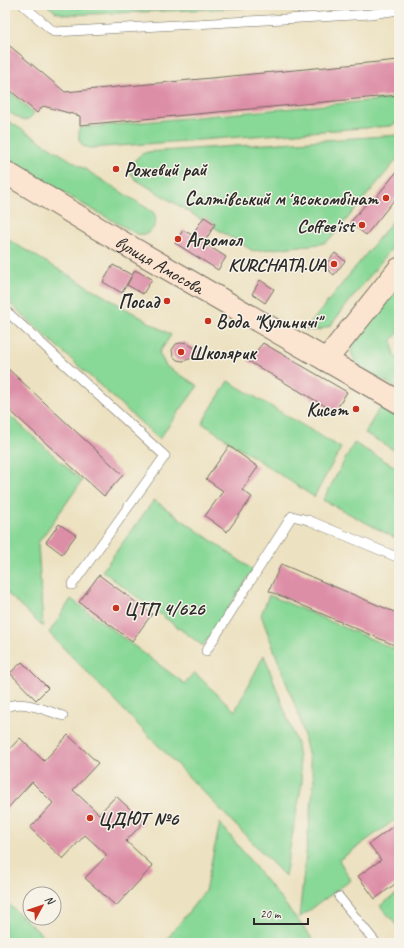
<svg xmlns="http://www.w3.org/2000/svg" width="404" height="948" font-family="Caveat,sans-serif">
<style>
.green{fill:#88d897;stroke:#5a8261}
.building{fill:#dd8ea7}
.lines{fill:none;stroke-linecap:round;stroke-linejoin:round}
.lane-casing{stroke:#6f6b5f;stroke-width:10}
.secondary-casing{stroke:#6f6b5f;stroke-width:24}
.lane{stroke:#fff;stroke-width:9}
.secondary{stroke:#fce5d0;stroke-width:22}
.poi-dot{fill:#c8321e;stroke:#f7f3e8;stroke-width:1.5}
.labels{text-anchor:middle;stroke-width:3;stroke-linejoin:round;paint-order:stroke}
.poi-label{font-size:19px;font-weight:bold;fill:#2b2b2b;stroke:#f7f3e8;text-anchor:start}
.street-label{font-size:19px;fill:#2b2b2b;stroke:#f7f3e8}
</style>
<rect width="100%" height="100%" fill="#f7f3e8"/>
<filter id="ink" filterUnits="userSpaceOnUse"><feTurbulence type="fractalNoise" baseFrequency=".025" numOctaves="2"/><feDisplacementMap in="SourceGraphic" scale="8" xChannelSelector="R" yChannelSelector="G"/><feConvolveMatrix kernelMatrix="1 2 1 2 8 2 1 2 1" color-interpolation-filters="sRGB"/></filter>
<filter id="wash" filterUnits="userSpaceOnUse"><feTurbulence type="fractalNoise" baseFrequency=".012" numOctaves="4" result="noise"/><feDisplacementMap in="SourceGraphic" scale="16" xChannelSelector="R" yChannelSelector="G"/><feGaussianBlur stdDeviation="0.9" result="paint"/><feColorMatrix in="noise" values="0 0 0 0 0 0 0 0 0 0 0 0 0 0 0 0 0 1.4 0 .05"/><feComposite in="paint" operator="in"/></filter>
<g filter="url(#wash)">
<rect width="100%" height="100%" fill="#ece1c0"/>
<path class="green" d="M47,5h265l-246,10 -10,-3z
M5,88l29,25c-3,4 -6,8 -12,7l-17,-10z
M399,98v23l-8,5 -301,22 -7,-2 -4,-6v-12z
M5,119l148,93c8,11 -3,25 -16,22l-58,-32 -74,-45z
M399,135v22l-67,80 -6,5 -6,2 -67,7 -118,-72 -5,-7c2,-10 8,-18 18,-20z
M399,213v26l-69,87 -11,4h-14z
M5,238l166,97 -12,18 7,13 32,20 -39,53 -154,-140z
M399,282v50l-7,8 2,16 5,3v30c-15,-9 -55,-24 -47,-45z
M228,381l113,67 -27,49 -112,-74z
M380,407l19,11v35l-34,-20z
M5,411l77,70 -44,62 5,84 -38,-36z
M354,443l45,26v71l-76,-40z
M154,500l99,70 -50,76 -101,-75z
M269,595l130,56v166l-60,43 12,20 -52,38 15,-139 -14,-60 -39,-104z
M71,599l114,85 9,-12 41,39 29,-56 33,89 5,38 -17,94 -236,-243z
M220,823l96,120h-152l41,-52z
M399,892v36l-19,-22z
M5,901l46,42h-46z"/>
<g id="blocks">
<path class="building" d="M5,42l60,50 334,-32v35l-319,30v-9l-37,-10 -6,7 -32,-27z
M399,169v25l-33,41 -16,-12 20,-24 3,2z
M204,217l11,7 -11,19 22,14 -8,13 -43,-27 8,-13 9,5z
M335,253l10,8 -11,14 -10,-9z
M113,265l19,10 -10,18 -19,-11z
M135,270l17,9 -9,15 -16,-9z
M260,280l14,9 -9,14 -13,-9z
M185,342l19,12 -21,7 -6,-1 -4,-4 -1,-6 4,-6z
M263,343l84,49 -12,20 -87,-51z
M5,366l118,109 -19,21 -99,-90z
M229,446l29,21 -16,23 10,7 -25,35 -22,-16 18,-25 -17,-12z
M59,524l17,11 -14,19 -16,-12z
M281,564l118,50v33l-130,-56z
M99,575l53,39 -20,27 -53,-39z
M22,662l26,26 -12,12 -26,-27z
M68,735l30,28 -25,27 26,24 17,-18 28,26 -18,19 27,25 -37,40 -31,-28 22,-23 -22,-20 -22,24 -33,-31 23,-25 -21,-21 -27,29v-57l15,-16 24,23z
M399,822v59l-24,18 -17,-23 23,-16 -12,-16z"/>
</g>
</g>
<g filter="url(#ink)">
<use href="#blocks" fill-opacity="0" stroke="#6f6b5f" stroke-width="1"/>
<g class="lines">
<defs>
<path id="lane" d="M23,5l31,27 317,-18 28,-4
M5,310l160,146 -93,129
M206,651l86,-135 16,4 91,38
M5,708c17,-10 41,3 58,8
M339,897l37,46"/>
<g id="secondary">
<path id="s1" d="M5,172l94,57 300,173"/>
<path d="M326,360l73,-91"/>
</g>
</defs>
<use href="#lane" class="lane-casing"/>
<use href="#secondary" class="secondary-casing"/>
<use href="#lane" class="lane"/>
<use href="#secondary" class="secondary"/>
</g>
</g>
<g class="poi-dot">
<circle cx="116" cy="169" r="4"/>
<circle cx="386" cy="198" r="4"/>
<circle cx="362" cy="225" r="4"/>
<circle cx="178" cy="239" r="4"/>
<circle cx="334" cy="264" r="4"/>
<circle cx="167" cy="301" r="4"/>
<circle cx="208" cy="321" r="4"/>
<circle cx="181" cy="352" r="4"/>
<circle cx="356" cy="409" r="4"/>
<circle cx="116" cy="608" r="4"/>
<circle cx="90" cy="818" r="4"/>
</g>
<g class="labels">
<g class="poi-label">
<text x="124" y="176">Рожевий рай</text>
<text x="378" y="205" text-anchor="end">Салтівський мʼясокомбінат</text>
<text x="354" y="232" text-anchor="end">Coffee'ist</text>
<text x="186" y="246">Агромол</text>
<text x="326" y="271" text-anchor="end">KURCHATA.UA</text>
<text x="159" y="308" text-anchor="end">Посад</text>
<text x="216" y="328">Вода "Кулиничі"</text>
<text x="189" y="359">Школярик</text>
<text x="348" y="416" text-anchor="end">Кисет</text>
<text x="124" y="615">ЦТП 4/626</text>
<text x="98" y="825">ЦДЮТ №6</text>
</g>
<g class="street-label">
<text dy="7" stroke="none"><textPath href="#s1" startOffset="180">вулиця Амосова</textPath></text>
</g>
</g>
<rect width="404" height="948" fill="none" stroke="#f7f3e8" stroke-width="20"/>
<g transform="translate(42 906) rotate(50)"><circle r="19" fill="#f7f3e8" stroke="#a5a39c"/>
<path d="M0-3L7 15L0 10L-7 15Z" fill="#c8321e"/>
<text y="-6" font-size="11" font-weight="bold" text-anchor="middle" fill="#2b2b2b">N</text>
</g>
<path d="M254 918v6h54v-6" fill="none" stroke="#2b2b2b" stroke-width="2"/>
<text x="260" y="918" font-size="12" fill="#2b2b2b" stroke="#f7f3e8" stroke-width="3" paint-order="stroke">20 m</text>
</svg>
